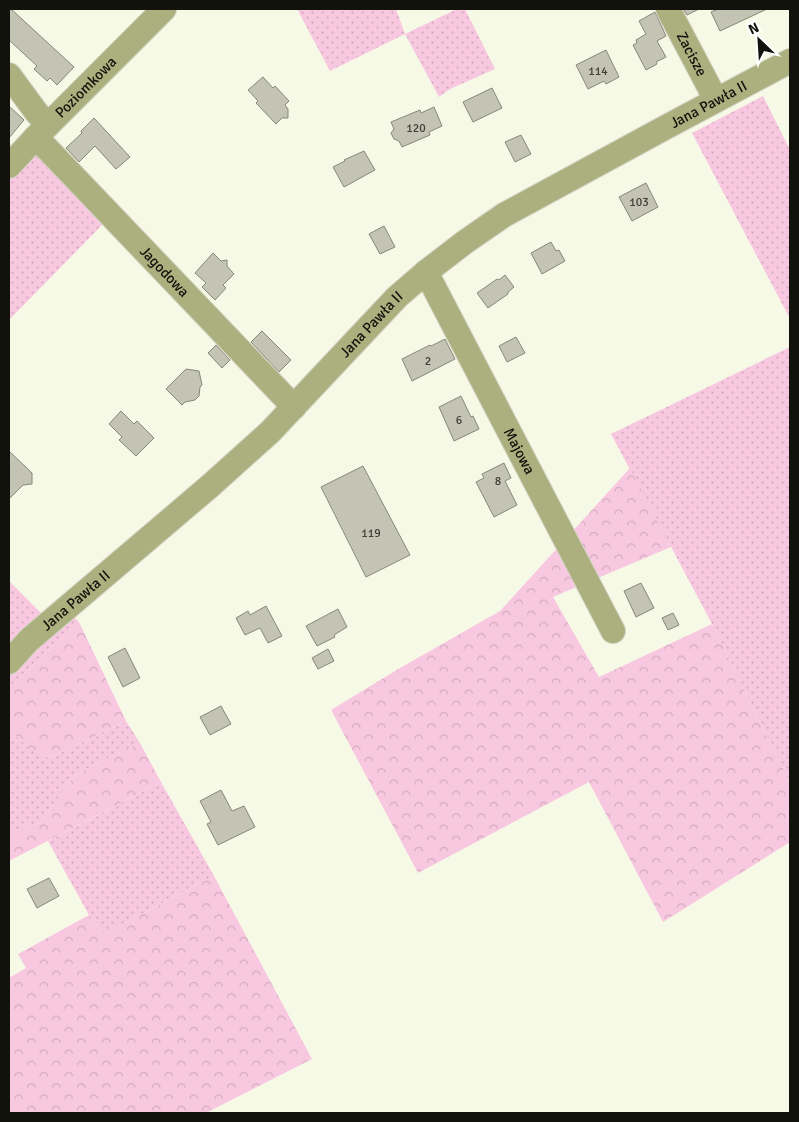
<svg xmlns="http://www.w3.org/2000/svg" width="799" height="1122" font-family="Signika,sans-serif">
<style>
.grass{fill:url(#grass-dots)}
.forest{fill:url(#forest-crowns)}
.building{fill:#c3c4b4;stroke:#868778}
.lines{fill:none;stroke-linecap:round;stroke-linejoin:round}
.minor-casing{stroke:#d2d4c4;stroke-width:26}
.minor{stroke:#acb07e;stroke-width:24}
.labels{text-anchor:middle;stroke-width:4;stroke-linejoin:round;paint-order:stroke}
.number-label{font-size:12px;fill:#3e3e36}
.street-label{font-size:15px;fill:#11120c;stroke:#fff}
</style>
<defs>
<pattern id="grass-dots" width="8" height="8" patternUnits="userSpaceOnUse" patternTransform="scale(1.25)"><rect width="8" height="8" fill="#f8c8e0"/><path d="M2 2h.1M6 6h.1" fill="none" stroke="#d4abbf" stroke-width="1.8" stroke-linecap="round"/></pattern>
<pattern id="forest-crowns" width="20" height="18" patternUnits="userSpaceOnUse" patternTransform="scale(1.25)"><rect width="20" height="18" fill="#f8c8e0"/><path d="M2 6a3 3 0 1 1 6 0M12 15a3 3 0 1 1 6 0" fill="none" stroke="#d4abbf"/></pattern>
</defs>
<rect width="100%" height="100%" fill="#f7f9e7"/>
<path class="grass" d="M297,9h99l9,25 52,-25h8l30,60 -45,20 -11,8 -34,-63 -75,37z
M763,96l27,54v169l-98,-186z
M39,152l67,69 -97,99v-146l19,-20z
M790,347v436l-78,-159 -101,-190z
M9,581l33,33 -33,29z
M72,615l7,7 -70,66v-12l1,-2z
M126,721l14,22 -64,31 -36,49 -24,7 -7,-3v-97l22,19 18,9z
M161,782l53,94 -110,58 -15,-19 -41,-74z"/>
<path class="forest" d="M630,468l41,79 -118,50 46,80 113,-53 78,159v59l-127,80 -74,-140 -171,91 -87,-163 69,-42 100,-57z
M79,622l47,99 -77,37 -18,-9 -22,-19v-42z
M140,743l21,39 -152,79v-34l7,3 24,-7 36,-49z
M214,876l98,183 -106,54h-196l-1,-2v-133l17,-10 -8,-14 71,-39 15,19z"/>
<path class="building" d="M9,9h2l63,58 -17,18 -7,-7 -3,3 -13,-12 3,-3 -28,-26z
M683,9h16l-12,6z
M718,9h49l-47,22 -9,-19z
M655,12l11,24 -9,5 9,16 -10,5 1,2 -11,6 -13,-25 4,-2 -1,-3 10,-6 -7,-13z
M606,50l13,27 -13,7 -2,-3 -16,8 -12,-24z
M263,77l10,11 2,-2 14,15 -4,4 3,4v9h-6l-6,6 -20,-21 2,-2 -10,-11z
M492,88l10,20 -29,14 -10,-20z
M9,106l15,14 -15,18z
M434,107l8,19 -13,6 1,3 -28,12 -3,-6 -5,-2 -3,-6 3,-4 -3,-7 29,-12 1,3z
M94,118l36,39 -14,12 -21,-23 -16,16 -13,-14 16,-15 -1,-2z
M521,135l10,19 -16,8 -10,-20z
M364,151l11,19 -31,17 -11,-20 12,-6 -1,-1z
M646,183l12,24 -26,14 -13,-24z
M384,226l11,21 -15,7 -11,-20z
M551,242l5,9 3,-1 6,11 -23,13 -11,-21z
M213,253l8,8 6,-1v6l7,8 -11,11 3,3 -11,12 -13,-13 4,-4 -11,-10z
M505,275l9,12 -6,5v2l-20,14 -11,-15 20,-14 2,1z
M262,331l29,29 -12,12 -28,-30z
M516,337l9,16 -18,9 -8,-16z
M445,339l10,20 -43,22 -10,-22 28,-14 1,1z
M216,345l14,15 -8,8 -14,-15z
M186,369l13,2 3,14 -2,2 -1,9 -4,4 -10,2 -3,3 -16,-16z
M461,396l10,21 2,-1 6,13 -25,12 -15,-34z
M121,411l13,13 3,-3 17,17 -18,18 -17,-16 3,-3 -13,-13z
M9,451l23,22v11l-9,1 -14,14z
M504,463l7,15 -6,3 12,24 -23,12 -18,-35 8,-4 -2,-4z
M363,466l47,89 -44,22 -45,-90z
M641,583l13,25 -18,9 -12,-26z
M266,606l16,30 -14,7 -8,-15 -15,7 -9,-17 12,-7 2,4z
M338,609l9,18 -13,8 1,2 -18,9 -11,-20z
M673,613l6,12 -11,5 -6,-12z
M125,648l15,30 -17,9 -15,-30z
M328,649l6,12 -16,8 -6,-11z
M221,706l10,18 -21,11 -10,-18z
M221,790l11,21 12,-5 11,21 -37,18 -11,-21 4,-2 -11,-21z
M49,878l10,18 -22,12 -10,-19z"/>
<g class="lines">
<defs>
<g id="minor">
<path id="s1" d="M668,9l48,91"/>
<path d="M9,75l28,38 11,12"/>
<path id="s2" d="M36,137l258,270"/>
<path id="s3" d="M9,166l27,-29 128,-128"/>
<path id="s4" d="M426,272l187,359"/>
<path id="s5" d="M9,662l20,-22 181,-154 60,-54 127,-135 29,-25 39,-30 39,-27 164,-89 122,-65"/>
</g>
</defs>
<use href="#minor" class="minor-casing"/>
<use href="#minor" class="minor"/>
</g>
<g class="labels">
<g class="number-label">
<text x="598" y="75">114</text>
<text x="416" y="132">120</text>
<text x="639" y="206">103</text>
<text x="428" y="365">2</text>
<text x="459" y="424">6</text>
<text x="498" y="485">8</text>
<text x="371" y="537">119</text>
</g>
<g class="street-label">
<text dy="5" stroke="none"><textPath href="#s1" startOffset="51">Zacisze</textPath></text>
<text dy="5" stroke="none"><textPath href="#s3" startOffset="110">Poziomkowa</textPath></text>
<text dy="5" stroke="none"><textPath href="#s5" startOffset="901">Jana Pawła II</textPath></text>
<text dy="5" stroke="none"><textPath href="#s2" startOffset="186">Jagodowa</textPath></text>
<text dy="5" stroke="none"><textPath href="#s5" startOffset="496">Jana Pawła II</textPath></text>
<text dy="5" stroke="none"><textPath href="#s4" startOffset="202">Majowa</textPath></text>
<text dy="5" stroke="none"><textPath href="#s5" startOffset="91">Jana Pawła II</textPath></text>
</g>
</g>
<rect width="799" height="1122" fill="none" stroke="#11120c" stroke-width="20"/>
<g transform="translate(759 40) rotate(335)" stroke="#ffffff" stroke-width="4" paint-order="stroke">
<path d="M0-4L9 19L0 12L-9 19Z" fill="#11120c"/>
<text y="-8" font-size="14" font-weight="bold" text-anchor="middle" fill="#11120c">N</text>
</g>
</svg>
